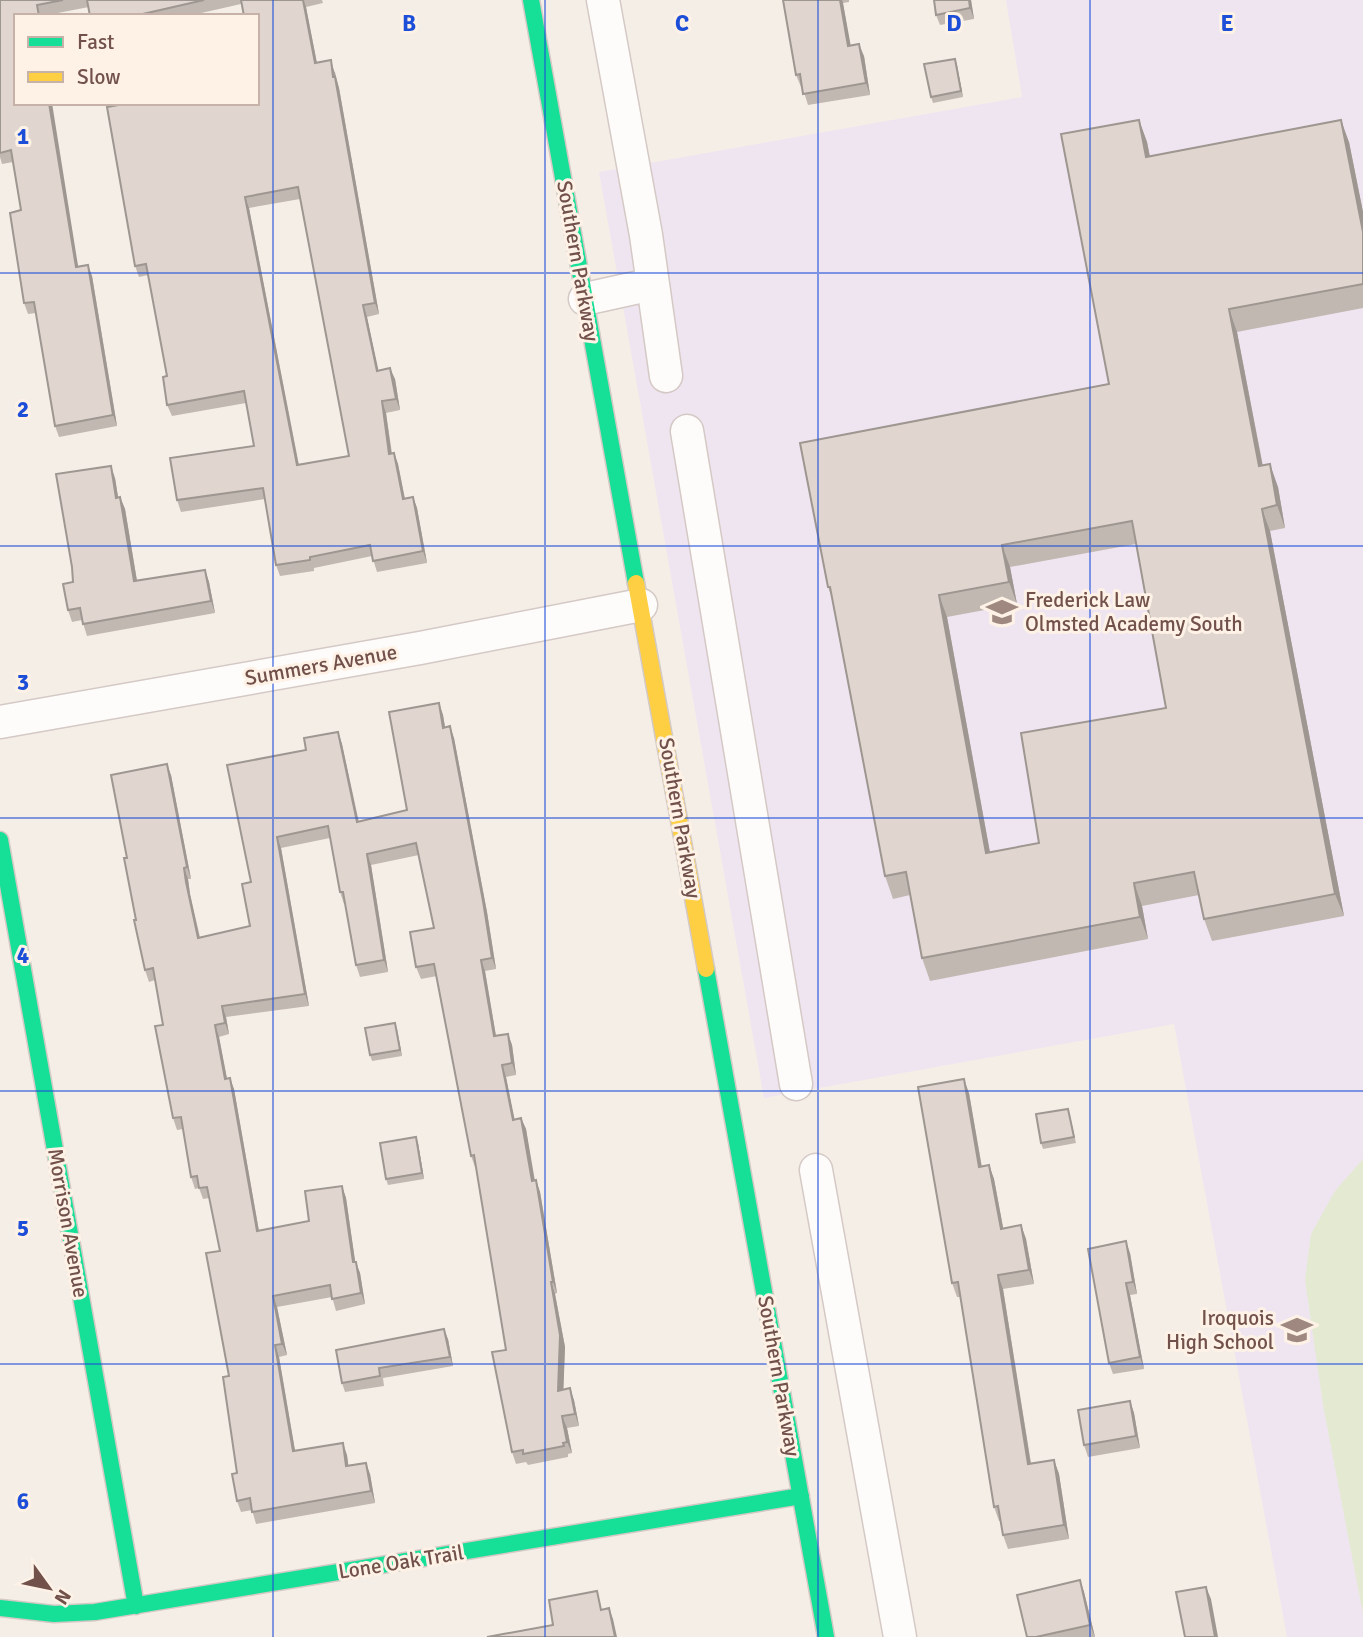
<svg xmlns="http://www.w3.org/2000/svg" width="1363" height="1637" font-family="Signika,sans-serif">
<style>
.education{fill:#efe5f0}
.green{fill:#e4ead2}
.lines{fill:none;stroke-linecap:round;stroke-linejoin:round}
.street-casing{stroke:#d4c9c5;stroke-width:35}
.fast-casing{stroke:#d4c9c4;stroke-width:19}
.slow-casing{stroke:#d4c9c4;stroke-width:19}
.street{stroke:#fefcfb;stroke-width:32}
.fast{stroke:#16e098;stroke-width:16}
.slow{stroke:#ffcf43;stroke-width:16}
.wall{fill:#c2b8b2;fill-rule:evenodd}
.shaded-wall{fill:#9e9691}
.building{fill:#e1d6cf;stroke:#9e9691;stroke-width:2;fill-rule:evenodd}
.grid{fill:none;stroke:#1d4ed8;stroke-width:2;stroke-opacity:0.55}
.labels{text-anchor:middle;stroke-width:6;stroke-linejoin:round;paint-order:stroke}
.street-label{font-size:21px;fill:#715149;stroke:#fef2e7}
.poi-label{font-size:21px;fill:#715149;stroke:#fef2e7;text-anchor:start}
.grid-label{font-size:23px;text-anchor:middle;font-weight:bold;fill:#1d4ed8;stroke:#fef2e7;stroke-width:6;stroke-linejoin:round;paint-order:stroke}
</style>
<rect width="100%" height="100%" fill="#f5eee7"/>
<path class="education" d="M1006,0h357v1637h-76l-113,-613 -410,74 -165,-926 423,-75z"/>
<path class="green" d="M1363,1159v455l-40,-209 -18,-125 6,-46 24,-43z"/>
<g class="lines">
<defs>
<path id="street" d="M603,0l43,235 20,141
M585,299l68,-15
M687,431l109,653
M0,722l420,-74 221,-43
M816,1170l84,467"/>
<path id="fast" d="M531,0l105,583
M0,840l136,766
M706,969l120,668
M0,1608l54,6 41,-2 706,-116"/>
<path id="slow" d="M636,583l70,386"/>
</defs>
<use href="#street" class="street-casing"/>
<use href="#fast" class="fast-casing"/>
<use href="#slow" class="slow-casing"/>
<use href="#street" class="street"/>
<use href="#fast" class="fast"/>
<use href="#slow" class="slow"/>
</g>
<path class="wall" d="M0,0h322l1,3 -17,4 11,56 18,9 4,16 40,226 -12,3 11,54 17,8 5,31 -14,3 6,40h2l4,11 7,35 8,-2 4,11 10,55 -50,9 -5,-16 -58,12v3l-34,5 -4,-11 -11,-66 -84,13 -4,-12 77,-54 -8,-43 -74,13 -5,-11v-29l-19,-101 -9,2 -4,-11 122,-163v-87l-16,-12 -53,12h-98l-1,-9 -47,9h-26l62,250 14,10 25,150 -58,11 -4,-11 -19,-113 -8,1 -4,-11 -3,-93 -8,-48 -11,2 -2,-7zM300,199l49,257 -50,9 -50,-257z
M783,0h66v2l-6,1 7,43 14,10 6,39 -62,10 -6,-19 -1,1 -5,-12z
M934,0h37l3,19 -34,6 -4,-10z
M955,59l8,38 -30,6 -2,-6z
M1139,120l8,22 3,14 199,-14 14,70v96l-126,24 26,134 15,21 7,41 -15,3 74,385 -132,25 -8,-22 -5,-24 -57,11 6,33 -218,42 -8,-23 -12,-63 -17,4 -8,-23 -51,-272 -6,-17 281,-203zM1136,544l30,164 -127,135 -49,9 -43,-235 70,-13 -7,-37z
M115,478l3,19h2l5,12 12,72 68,-11 4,12 6,31 -128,23 -5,-16 -10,2 -4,-12 5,-28z
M439,703l4,12 2,12 9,11 33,174 9,57 -11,2 11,65 12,-2 4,11 4,30 -10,2 8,42 7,-1 5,11 8,52 2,-1 4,12 17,101 -2,1 10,53 -2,43 11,10 5,26 -12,2 5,25 -4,1v3l-40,8 -2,-3 -10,2 -4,-12 -6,-102 -30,-183h-1l-4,-11 -34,-180 -16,3 -5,-12 18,-39 -15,-73 -48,10 17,107 -28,5 -4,-12 -11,-61h-1l-4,-12 -10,-54 -49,10 28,158 -83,11 3,17 -10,3 8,41 7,11 25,142 50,-10 33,-35 4,12 9,64 5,11 5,31 -29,7 -4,-14 -55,10 10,48 -8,2 16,94 52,4 1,11 22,8 5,29 -119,21 -4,-14 -11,2 -4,-11v-28l-17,-222 -11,-53 -6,1 -4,-11 -4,1 -4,-12 -8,-48 -6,1 -4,-12 -10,-93 -8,-45 -6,2 -4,-12 -18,-112 44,-83 20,104h-3l2,15 10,43 50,-11 1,-44 55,-132 32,-18 4,12 17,78 48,-12z
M395,1023l7,33 -30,5 -2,-6z
M969,1093l13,74 7,-2 5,14 9,49 18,-3 5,14 8,45 -31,5 28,174 23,-3 5,14 10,65 -61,10 -5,-14 -2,-14h-2l-5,-14 -33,-210h-4l-5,-14z
M1070,1115l6,28 -33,6 -2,-6z
M416,1137l2,6 6,36 -36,6 -2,-6z
M1130,1253l7,41 -7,1 14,74 -31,5 -4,-11z
M448,1339l5,27 -70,12 1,8 -39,6 -3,-9z
M1130,1401l4,12 6,35 -52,9 -4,-12z
M1080,1580l4,12 11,45h-68z"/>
<path class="shaded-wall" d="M303,0l3,7 13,67 -4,-11z
M840,0h2l1,3 10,55 -5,-12z
M969,0h2l3,19 -4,-11z
M859,44l5,12 6,39 -4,-12z
M955,59l2,6 6,32 -2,-6z
M331,60l8,28 40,226 -4,-11z
M49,103h3l28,175 -4,-11z
M1139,120l8,22 7,37 -8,-22z
M1341,120l8,22 14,70v20z
M245,197l4,11 52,269 -4,-12z
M88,265l4,11 25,150 -4,-11z
M363,305l4,12 14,65 -4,-11z
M1229,309l8,23 30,157 -8,-23z
M390,368l5,11 5,31 -4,-11z
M382,401l4,12 7,52 -4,-11z
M394,453l4,11 9,46 -4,-11z
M1270,464l8,23 7,41 -8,-23z
M111,466l4,12 5,31 -4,-11z
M120,497l5,12 14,84 -5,-12z
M413,497l4,11 10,55 -4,-12z
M1262,509l8,22 74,385 -9,-22z
M1002,545l8,22 7,37 -8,-22z
M205,570l4,12 6,31 -4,-12z
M939,595l8,22 47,258 -8,-22z
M439,703l4,12 4,24 -4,-11z
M450,726l4,12 33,174 9,57 -4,-11z
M338,732l4,12 19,90 -4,-12z
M167,764l4,11 20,104 -4,-12z
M277,837l4,11 28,158 -4,-12z
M367,854l4,11 17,107 -4,-12z
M184,868l4,11 2,15 12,55 -4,-11 -12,-56z
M1134,883l8,23 6,33 -8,-22z
M481,960l4,11 13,77 -4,-12z
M222,1006l4,11 3,17 -4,-11z
M395,1023l2,6 5,27 -2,-6z
M215,1025l4,12 10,53 -4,-11z
M508,1034l4,11 4,30 -4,-12z
M502,1065l4,12 11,54 -4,-11z
M230,1078l4,11 27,154 -4,-12z
M964,1079l5,14 15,88 -5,-14z
M521,1118l5,11 11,64 -5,-12z
M416,1137l2,6 6,36 -2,-6z
M989,1165l5,14 12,64 -5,-14z
M536,1180l4,12 17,101 -4,-11z
M342,1186l4,12 11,76 -4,-12z
M1021,1225l5,14 8,45 -5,-14z
M1126,1241l4,12 7,41 -4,-12z
M356,1262l4,11 5,31 -4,-11z
M998,1275l5,14 30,189 -5,-14z
M551,1282l4,12 10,53 -2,55 -5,-11z
M1126,1283l4,12 14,74 -4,-12z
M273,1296l4,11 10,48 -5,-11z
M444,1329l4,10 5,27 -3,-9z
M275,1345l4,12 18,105 -4,-11z
M570,1388l4,12 5,26 -4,-12z
M1130,1401l4,12 6,35 -4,-12z
M562,1416l5,12 5,25 -5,-11z
M343,1443l4,12 3,23 -4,-12z
M1054,1460l5,14 10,65 -5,-14z
M366,1463l4,11 5,29 -4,-12z
M1080,1580l4,12 11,45 -5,-12z
M1206,1587l5,12 7,38h-3z
M609,1608l4,11 4,18h-2z"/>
<path class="building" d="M0,0h63l-26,5 2,11h-23v87h33l27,164 12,-2 25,150 -58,11 -21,-124 -10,1 -14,-90 11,-3 -10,-60 -11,3z
M87,0h117l-70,16h-44z
M241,0h62l12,63 16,-3 2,17h2l40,226 -12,2 14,66 13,-3 6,31 -14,2 7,53 5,-1 9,46 10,-2 10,54 -50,10 -3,-16 -60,12v3l-34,5 -13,-77 -86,12 -7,-42 84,-12 -10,-55 -77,14 -4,-28 4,-1 -21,-112 -11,2 -28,-159 23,-4h127v-87h-13zM298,187l51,269 -52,9 -52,-268z
M783,0h57l8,46 11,-2 7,39 -63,11 -3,-20 -4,1z
M934,0h35l1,8 -34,7z
M955,59l6,32 -30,6 -7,-33z
M1139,120l7,37 195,-37 22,112v52l-134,25 30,157 11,-2 7,41 -15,4 73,385 -131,25 -10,-47 -60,11 6,34 -218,41 -16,-86 -21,4 -55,-289h-2l-28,-144 309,-59 -48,-250zM1132,521l34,187 -145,25 18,110 -53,10 -47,-258 70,-13 -7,-37z
M111,466l5,32 4,-1 14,84 71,-11 6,31 -128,23 -3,-16 -12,2 -5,-26 10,-2 -1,-15 -16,-93z
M439,703l4,25 7,-2 33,175 9,57 -11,2 13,76 14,-2 4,29 -10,2 11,55 8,-2 11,63 4,-1 17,102h-2l9,53 -2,56 12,-3 5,26 -13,2 5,26 -4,1 1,3 -41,8v-4l-11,2 -20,-100 14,-2 -32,-195 -3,1 -37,-192 -18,3 -6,-35 24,-4 -18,-85 -49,11 17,106 -28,5 -13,-73h-3l-12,-66 -51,11 28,157 -83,12 3,17 -10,2 10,54 5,-1 27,153 52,-10 -4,-30 37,-5 11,76h3l5,31 -29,6 -2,-14 -57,11 9,48 -7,1 18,106 50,-8 3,23 20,-3 5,28 -119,21 -2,-14 -13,3 -5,-27 5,-1 -14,-96 6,-1 -23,-123 14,-2 -13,-64 -8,1 -2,-12 -6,1 -10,-60 -8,1 -18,-92 8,-1 -10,-57 -8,2 -11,-50h2l-12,-62h3l-16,-83 56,-11 20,103 -3,1 2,14 12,56 52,-12 -8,-42 9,-2 -24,-117 79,-15 -2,-12 34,-6 19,90 50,-12 -18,-98z
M395,1023l5,27 -30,5 -5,-27z
M964,1079l15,88 10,-2 12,64 20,-4 8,45 -31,5 30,189 26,-4 10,65 -61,10 -5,-29 -4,1 -36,-225 -6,1 -34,-196z
M1068,1109l6,28 -33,6 -5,-29z
M416,1137l6,36 -36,6 -6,-36z
M1126,1241l7,41 -7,1 14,74 -31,6 -21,-114z
M444,1329l6,28 -71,11 1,8 -38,7 -6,-33z
M1130,1401l6,35 -52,9 -6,-35z
M1080,1580l10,45 -54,12h-9l-10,-42z
M1206,1587l9,50h-30l-9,-45z
M597,1591l4,19 8,-2 6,29h-128l66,-12 -4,-25z"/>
<path class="grid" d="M273,0v1637M545,0v1637M818,0v1637M1090,0v1637M0,273h1363M0,546h1363M0,818h1363M0,1091h1363M0,1364h1363"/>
<defs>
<symbol id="school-bare" viewBox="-9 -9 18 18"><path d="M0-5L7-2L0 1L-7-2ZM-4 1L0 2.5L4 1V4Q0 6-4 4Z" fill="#9f8880" stroke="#fef2e7" stroke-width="2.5" paint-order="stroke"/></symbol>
</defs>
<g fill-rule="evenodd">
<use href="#school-bare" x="980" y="590" width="44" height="44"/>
<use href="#school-bare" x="1275" y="1308" width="44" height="44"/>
</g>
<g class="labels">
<g class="street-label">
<text transform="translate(578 261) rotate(80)" y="7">Southern Parkway</text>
<text transform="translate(321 665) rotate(-10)" y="7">Summers Avenue</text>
<text transform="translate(680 818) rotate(80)" y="7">Southern Parkway</text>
<text transform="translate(68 1223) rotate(80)" y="7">Morrison Avenue</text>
<text transform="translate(779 1376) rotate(80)" y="7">Southern Parkway</text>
<text transform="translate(401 1562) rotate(-9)" y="7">Lone Oak Trail</text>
</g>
<g class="poi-label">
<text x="1025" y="607">Frederick Law<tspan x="1025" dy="24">Olmsted Academy South</tspan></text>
<text x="1274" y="1325" text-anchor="end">Iroquois<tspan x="1274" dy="24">High School</tspan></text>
</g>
</g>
<g class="grid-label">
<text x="409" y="31">B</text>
<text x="682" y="31">C</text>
<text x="954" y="31">D</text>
<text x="1227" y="31">E</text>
<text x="23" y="144">1</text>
<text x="23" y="417">2</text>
<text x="23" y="690">3</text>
<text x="23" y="963">4</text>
<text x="23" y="1236">5</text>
<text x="23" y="1509">6</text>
</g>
<rect x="14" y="14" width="245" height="91" fill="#fef2e7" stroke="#c6b2a8" stroke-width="2"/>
<rect x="28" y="37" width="35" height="10" fill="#16e098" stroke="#c6b2a8" stroke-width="2"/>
<text x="77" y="49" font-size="21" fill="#715149">Fast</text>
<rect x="28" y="72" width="35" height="10" fill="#ffcf43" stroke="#c6b2a8" stroke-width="2"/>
<text x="77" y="84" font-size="21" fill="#715149">Slow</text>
<g transform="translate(49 1588) rotate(123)" stroke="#fef2e7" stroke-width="5" paint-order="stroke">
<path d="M0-5L12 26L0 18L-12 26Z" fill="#715149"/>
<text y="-10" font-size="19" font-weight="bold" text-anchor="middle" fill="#715149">N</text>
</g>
</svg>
